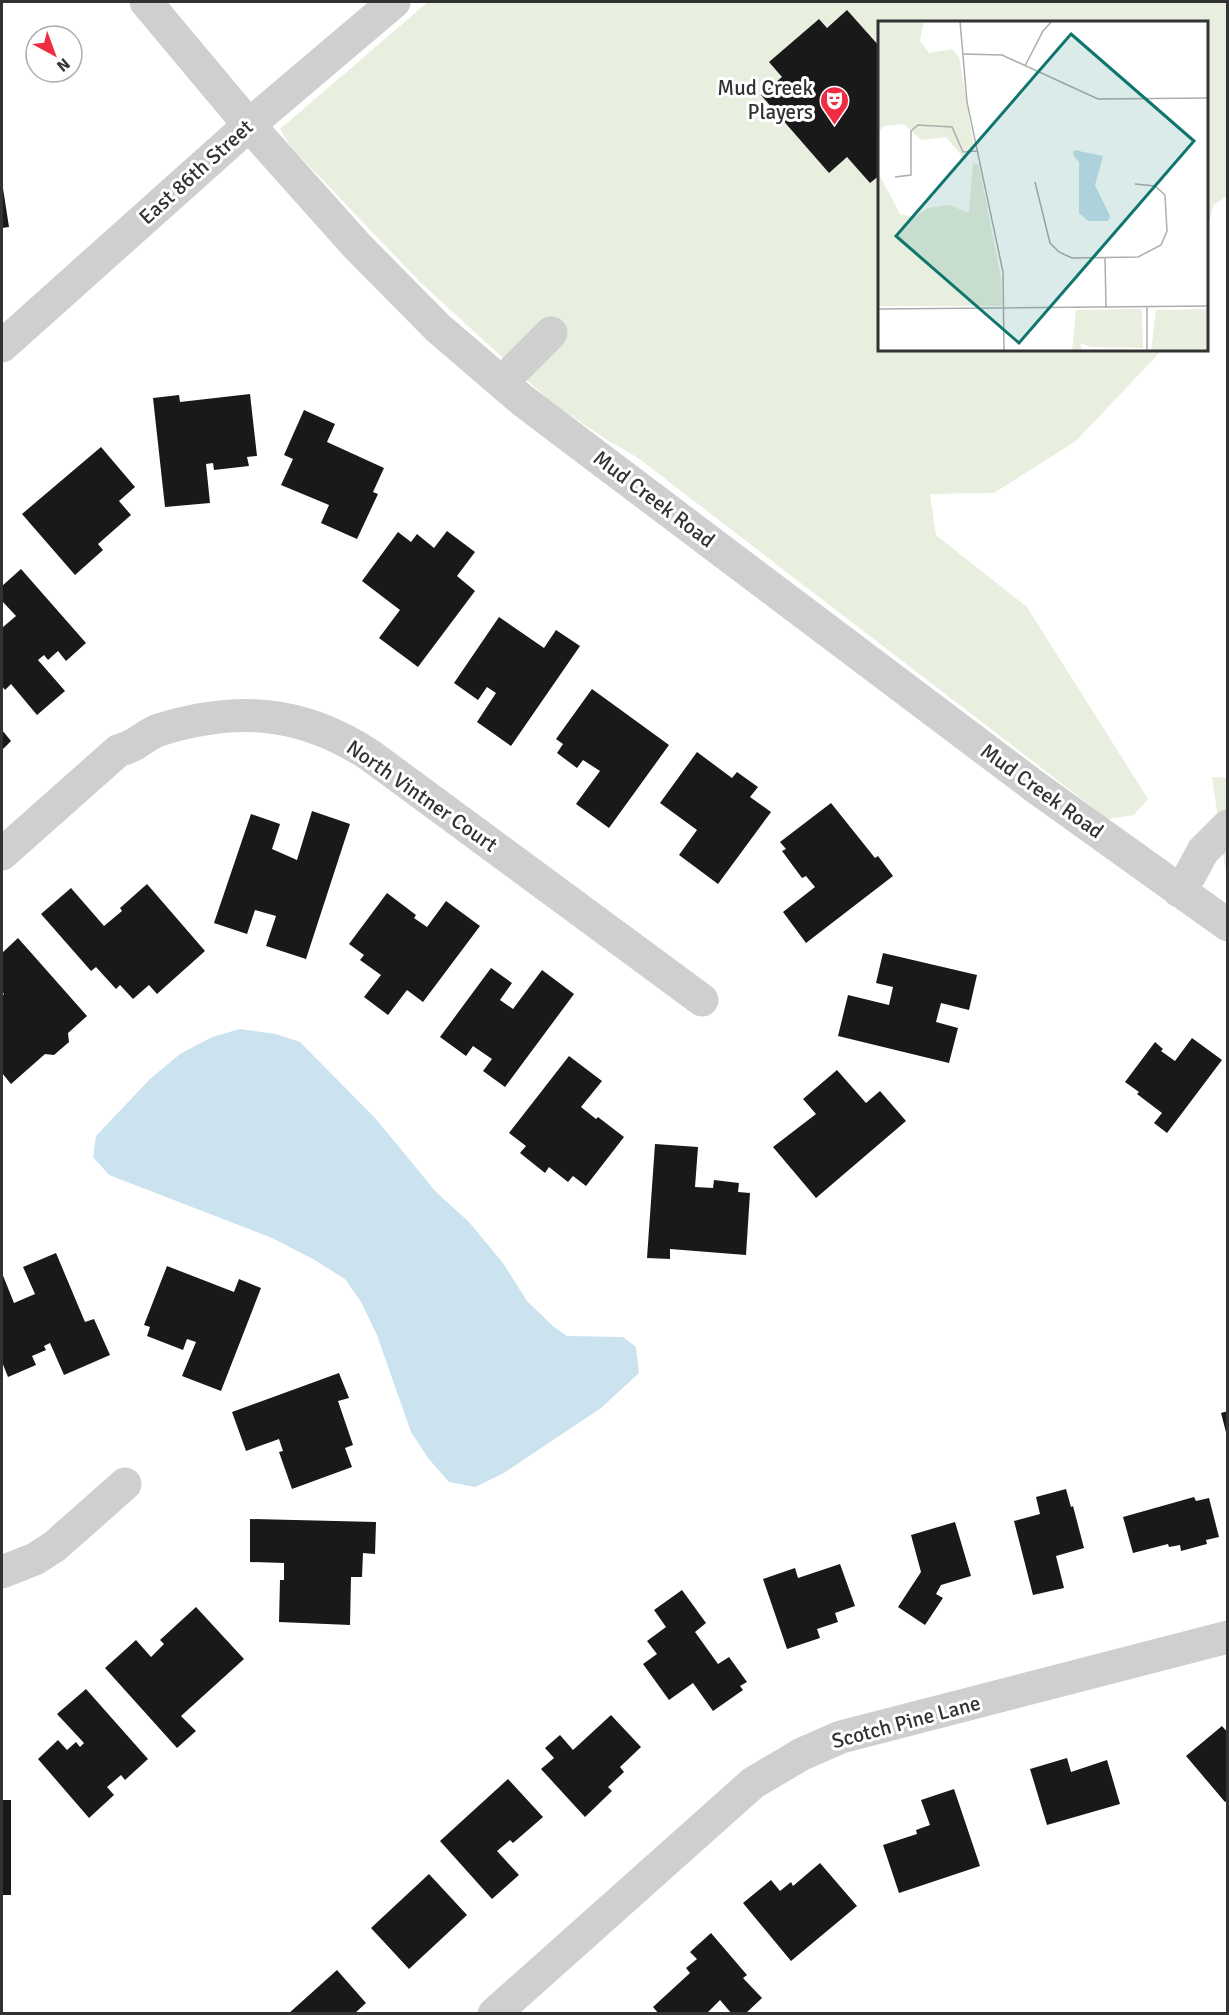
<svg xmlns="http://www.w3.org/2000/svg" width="1229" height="2015" font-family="Signika,sans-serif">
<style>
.green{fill:#e8efdf}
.water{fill:#cbe2ef}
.building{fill:#191919}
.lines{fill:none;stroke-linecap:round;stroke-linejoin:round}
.minor{stroke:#cfcfcf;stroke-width:33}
.labels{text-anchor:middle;stroke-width:6;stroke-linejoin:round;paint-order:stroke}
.poi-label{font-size:21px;fill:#323232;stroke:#fff;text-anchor:end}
.street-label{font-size:21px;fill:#323232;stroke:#fff}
.inset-road{fill:none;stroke:#adadad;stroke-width:1.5}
.view{fill:#0f766e;fill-opacity:0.15;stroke:#0f766e;stroke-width:3}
.inset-edge{fill:none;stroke:#323232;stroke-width:3}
</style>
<rect width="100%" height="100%" fill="#fff"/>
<path class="green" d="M428,2h799v194l-14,9 -6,30 -1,-213h-326v328h282l-86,91 -82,52 -64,1 6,41 91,72 121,192 -14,16 -26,4 -470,-361 -31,-18 -56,-38 -131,-120 -129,-135 -11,-18z
M1212,777l15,1v103z"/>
<path class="water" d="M240,1029l36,5 24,8 76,77 60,73 33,30 34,41 24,38 27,26 13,9 56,1 13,10 3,26 -38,35 -97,65 -29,14 -26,-5 -21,-24 -17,-26 -34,-97 -16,-33 -16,-23 -32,-20 -41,-21 -163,-63 -16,-18 3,-21 54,-57 30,-25 32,-17z"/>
<path class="building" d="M847,10l33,37v128l-10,8 -23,-26 -18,16 -68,-78 21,-18 -13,-15 50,-43 8,9z
M2,182l7,45 -7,1z
M250,394l7,62 -10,1 2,9 -35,4 -1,-7 -7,1 4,39 -45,4 -12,-109 26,-3 1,7z
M304,410l31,14 -8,18 57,26 -11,24 5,2 -21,45 -36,-16 8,-18 -48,-20 12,-26 -9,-4z
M101,447l34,40 -16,14 12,14 -33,29 5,6 -28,25 -53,-61z
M447,531l28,21 -18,24 18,15 -57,76 -39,-29 21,-28 -38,-29 36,-49 13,10 6,-8 17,14z
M21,569l65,74 -20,18 -8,-10 -10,9 -4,-5 -6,5 27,31 -28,24 -26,-31 -6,6 -3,-4v-61l1,2 13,-11 -14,-15v-15z
M499,617l45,31 12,-18 24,16 -69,100 -34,-24 19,-29 -9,-6 -9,13 -24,-17z
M592,689l77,56 -60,83 -33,-24 24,-33 -17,-11 -6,8 -20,-15 6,-9 -7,-5z
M2,730l9,11 -9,9z
M697,752l35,26 5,-6 21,15 -8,10 21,15 -53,72 -39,-29 18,-25 -37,-27z
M831,803l44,55 3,-2 15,20 -87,67 -23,-31 32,-25 -9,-11 -4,2 -20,-27 4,-2 -6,-7z
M312,811l38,13 -44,135 -40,-13 10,-30 -21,-6 -8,24 -33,-11 37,-109 29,10 -8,25 25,11z
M147,884l58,67 -48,43 -8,-9 -16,14 -13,-14 -4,4 -20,-22 -5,4 -50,-57 30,-26 33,38 18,-15 -2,-3z
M387,893l29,22 -2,3 13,9 19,-26 34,25 -57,76 -16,-12 -19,25 -24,-18 17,-22 -21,-15 4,-5 -15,-11z
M18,938l69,78 -19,17 1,9 -15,13 -9,-1 -34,30 -9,-11v-77l2,-2 -2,-3v-38z
M883,953l94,22 -8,35 -28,-7 -5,19 22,6 -9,35 -111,-27 10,-41 41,10 4,-18 -17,-4z
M491,968l21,15 -12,17 13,9 29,-39 32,24 -69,93 -22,-16 9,-12 -19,-13 -7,10 -26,-19z
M1192,1038l30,22 -55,73 -13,-10 8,-10 -25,-19 2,-2 -14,-10 30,-40 8,7 -2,2 14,10z
M569,1056l33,25 -21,26 15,12 2,-2 26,20 -38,49 -13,-10 -5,6 -19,-15 -4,6 -25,-20 6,-7 -17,-13z
M837,1070l29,33 14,-12 26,30 -90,77 -43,-51 43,-33 -13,-15z
M655,1144l43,3 -3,40 18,1 1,-8 25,3 -1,9 12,1 -4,62 -76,-6v10l-23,-1z
M56,1253l29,69 9,-3 16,36 -46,20 -14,-32 -6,3 2,4 -14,6 4,9 -28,12 -6,-15v-89l12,30 21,-9 -12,-27z
M167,1266l67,26 5,-13 22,9 -40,103 -39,-15 14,-34 -9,-3 -4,11 -36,-14 3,-9 -6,-2z
M339,1373l10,25 -11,3 15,44 -8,3 7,19 -60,22 -13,-37 4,-1 -4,-12 -33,12 -14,-39z
M1228,1411v25h-1l-6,-23z
M1066,1489l5,18 2,-1 11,42 -28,8 8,32 -31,7 -19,-74 26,-7 -4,-17z
M1194,1497l2,4 13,-3 10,39 -13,3 1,4 -26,7 -1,-6 -11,2 -1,-3 -35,9 -10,-36z
M250,1519l126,3 -1,32 -12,-1 -1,24h-11l-1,48 -71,-3 1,-42h4v-17l-34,-1z
M955,1522l16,54 -30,9 -5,9 7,4 -18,27 -27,-18 23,-35 -10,-37z
M840,1564l15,42 -20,7 3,9 -21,7 3,9 -33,11 -24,-70 32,-11 3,10z
M682,1590l24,33 -11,9 23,32 11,-7 18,25 -7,4 3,4 -30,21 -20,-28 -24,17 -26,-36 14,-10 -10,-13 19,-14 -12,-17z
M196,1607l48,52 -63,57 15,15 -19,17 -72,-80 31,-28 15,17 13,-13 -4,-4z
M86,1689l62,70 -23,21 -4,-5 -14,12 7,8 -25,23 -51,-59 20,-19 9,10 9,-8 4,5 4,-4 -27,-29z
M611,1715l30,32 -21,20 4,5 -16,15 4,4 -27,26 -44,-48 13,-11 -9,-10 15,-13 13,15z
M1222,1726l6,7v67l-3,2 -39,-46z
M1067,1758l4,14 36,-12 13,44 -73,21 -17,-56z
M508,1779l35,38 -30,26 -3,-3 -13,11 22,24 -27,24 -52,-58z
M954,1789l26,77 -81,27 -16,-48 34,-11 -1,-4 14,-5 -9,-25z
M2,1800h9v95h-9z
M820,1863l37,43 -66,55 -48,-58 28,-23 9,11 11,-9 2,4z
M429,1874l38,41 -58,54 -38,-41z
M711,1933l36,42 -4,3 19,20 -17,16h-13l-12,-14 -14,14h-47l-6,-7 37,-34 -4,-5 11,-9 -7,-7z
M337,1970l29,33 -12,11h-66z"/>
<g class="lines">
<path class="minor" d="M146,2l103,123 108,121 81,82 84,72 74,56 438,330 194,139
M2,346l247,-221 145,-123
M502,382l49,-49
M2,854l116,-103c6,-2 12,-4 17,-7 8,-5 15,-11 24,-14 77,-24 143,-20 212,26l331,244
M1179,891l11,-16 13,-24 25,-25
M2,1572l33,-13 20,-13 70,-62
M494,2014l259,-231 49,-29 39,-17 387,-100"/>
</g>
<defs>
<symbol id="theatre-pin" viewBox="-11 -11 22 30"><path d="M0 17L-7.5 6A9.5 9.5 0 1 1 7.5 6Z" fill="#f12b41" stroke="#fff"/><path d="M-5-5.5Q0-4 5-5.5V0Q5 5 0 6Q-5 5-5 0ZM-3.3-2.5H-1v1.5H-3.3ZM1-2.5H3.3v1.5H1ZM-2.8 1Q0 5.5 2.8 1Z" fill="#fff"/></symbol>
</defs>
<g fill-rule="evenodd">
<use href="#theatre-pin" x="818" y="84" width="33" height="45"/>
</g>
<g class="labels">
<g class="poi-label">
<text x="813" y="95">Mud Creek<tspan x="813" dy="24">Players</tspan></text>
</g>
<g class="street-label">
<text transform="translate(196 172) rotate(-42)" y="7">East 86th Street</text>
<text transform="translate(654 499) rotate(37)" y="7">Mud Creek Road</text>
<text transform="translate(1042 791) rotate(36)" y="7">Mud Creek Road</text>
<text transform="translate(422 796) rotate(35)" y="7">North Vintner Court</text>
<text transform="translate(906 1722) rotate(-15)" y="7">Scotch Pine Lane</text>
</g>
</g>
<g transform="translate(878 21)">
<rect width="330" height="330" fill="#fff"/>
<path d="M0,0h46l-4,20 9,12 23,-4 7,8 15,89 -9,14 -19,-23 -25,3 -17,-16 -20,2 -6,6zM95,142l6,2 22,113 1,28h-124v-134l22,42 15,3 13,-9 21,-3 20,8zM264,288l1,39 -52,-1 -11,-4 2,8h-10l4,-41zM330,288v42h-57l5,-41z" fill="#e8efdf"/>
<path d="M196,129l29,6 -8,29 15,31 -2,5h-20l-9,-8v-51l-6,-7z" fill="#cbe2ef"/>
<path class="inset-road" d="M82,0l7,81 36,170 1,79M84,33l40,1 96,44 110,-1M147,45l18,-35 9,-10M17,156l16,-2v-44l7,-6 34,2 11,25 15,-1M157,161l15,61 9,9 13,6 66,-1 23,-12 6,-14 -2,-36 -10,-9 -20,-2M227,236l1,51M0,288l330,-3M269,330v-44"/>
<path class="view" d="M193,13l123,107 -175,202 -123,-107z"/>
<rect width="330" height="330" class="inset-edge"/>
</g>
<rect width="1229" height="2015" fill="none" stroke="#323232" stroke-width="6"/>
<g transform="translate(54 54) rotate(139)"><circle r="28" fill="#ffffff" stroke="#adadad" stroke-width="1.5"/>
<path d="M0-4.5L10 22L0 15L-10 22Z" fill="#f12b41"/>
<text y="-9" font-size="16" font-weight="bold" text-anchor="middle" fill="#323232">N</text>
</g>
</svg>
